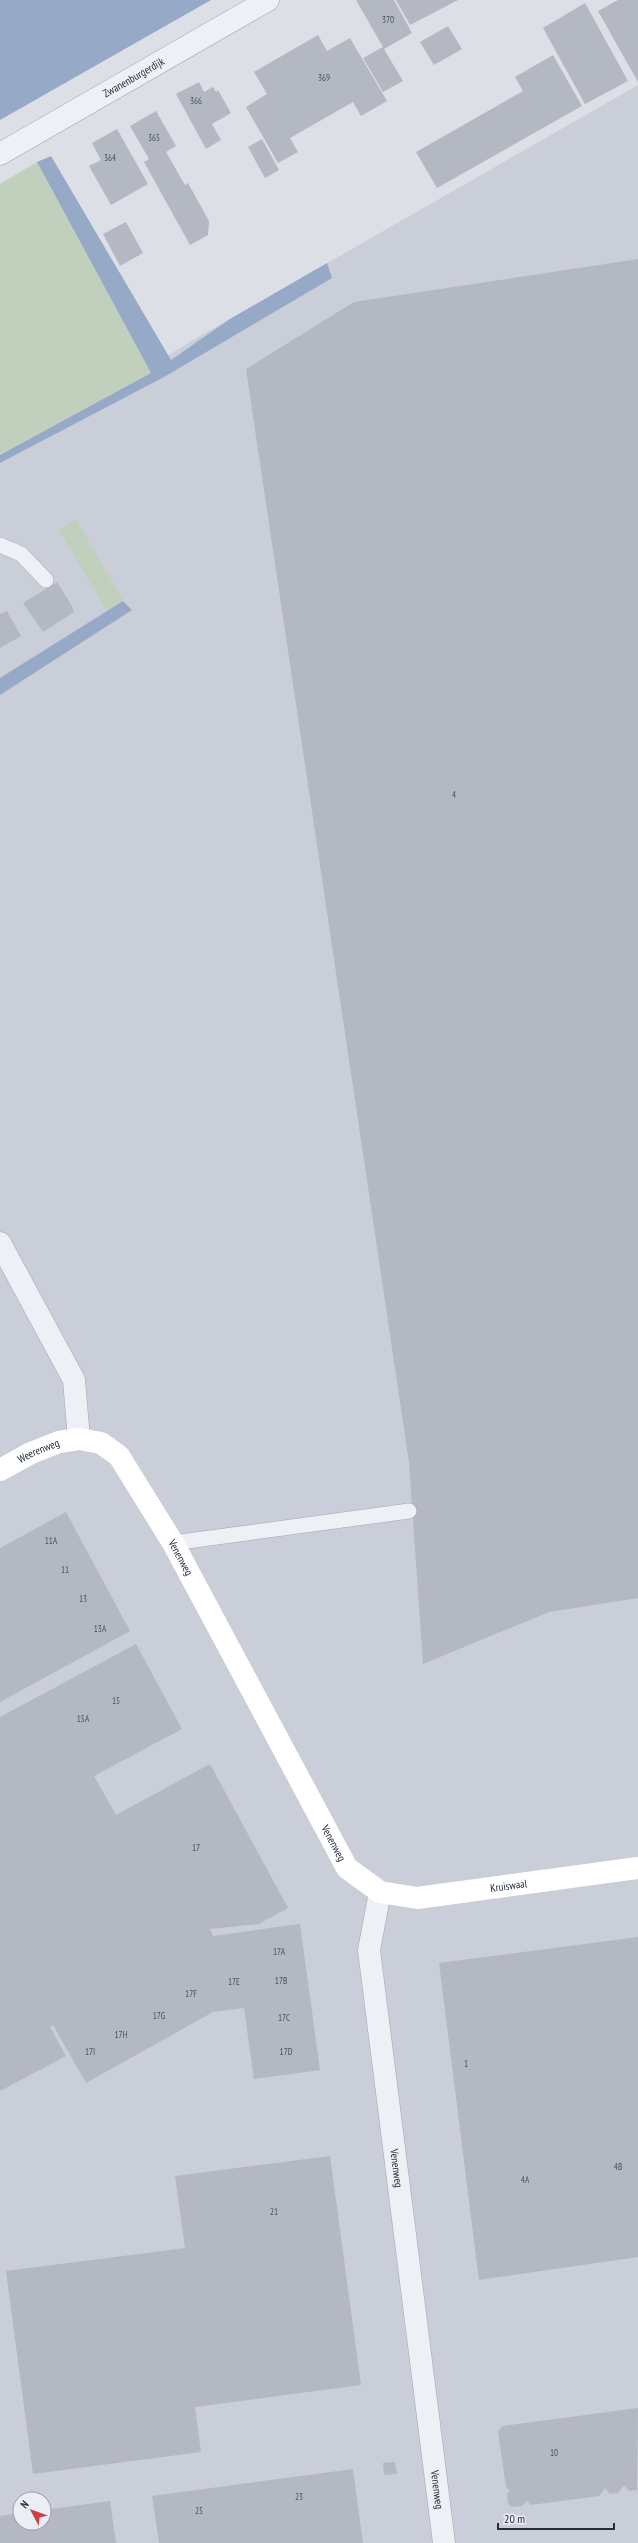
<svg xmlns="http://www.w3.org/2000/svg" width="638" height="2543" font-family="'PT Sans Narrow',sans-serif">
<style>
.built{fill:#caced8;fill-rule:evenodd}
.green{fill:#c0d0bd}
.water{fill:#96a9c7}
.building{fill:#b3b8c3}
.lines{fill:none;stroke-linecap:round;stroke-linejoin:round}
.lane-casing{stroke:#a2a6b0;stroke-width:16}
.street-casing{stroke:#a2a6b0;stroke-width:23}
.lane{stroke:#eff0f5;stroke-width:15}
.street{stroke:#eff0f5;stroke-width:22}
.secondary{stroke:#fff;stroke-width:22}
.labels{text-anchor:middle;stroke-width:4;stroke-linejoin:round;paint-order:stroke}
.number-label{font-size:9px;fill:#494f5e}
.street-label{font-size:11px;fill:#262c3d;stroke:#ebeef4}
</style>
<rect width="100%" height="100%" fill="#dcdfe6"/>
<path class="built" d="M638,85v2458h-638v-2086l195,-118zM20,2499h24v24h-24z"/>
<path class="green" d="M37,162l114,211 -151,82v-271z
M76,519l47,81 -16,11 -48,-81z"/>
<path class="water" d="M0,0h211l-211,120z
M51,156l120,204 59,-41 97,-56 5,15 -168,99 -164,86v-8l151,-82 -114,-211z
M123,601l9,9 -132,85v-17z"/>
<path class="building" d="M356,0h38l18,33 -28,16 19,32 -20,11 -20,-34 20,-11z
M396,0h62l-48,25z
M618,0h20v82l-40,-71z
M585,3l43,78 -43,23 -42,-76z
M448,26l14,23 -28,16 -14,-23z
M318,35l9,16 23,-13 37,63 -26,15 -8,-14 -63,36 8,14 -20,11 -32,-56 21,-13 -13,-22z
M553,55l29,51 -145,82 -21,-36 107,-61 -8,-14z
M199,82l5,10 9,-5 3,5 2,-2 13,23 -19,11 9,16 -15,9 -30,-55z
M156,111l20,35 -10,6 19,33 3,-2 21,38 -1,14 -18,10 -46,-83 5,-3 -19,-33z
M117,129l31,55 -37,21 -22,-39 12,-6 -9,-17z
M262,139l17,31 -14,8 -17,-31z
M126,222l17,31 -23,13 -17,-32z
M638,259v1339l-89,14 -126,52 -14,-202 -163,-1093 108,-67z
M57,582l15,24 2,6 -31,20 -20,-29z
M7,611l14,25 -21,12v-34z
M66,1512l64,119 -130,71v-154z
M136,1644l46,85 -88,47 22,39 94,-51 78,144 -29,16 -49,5 3,7 87,-12 20,146 -66,9 -10,-71 -31,4 -127,71 -33,-58 -3,2 16,29 -66,35v-374z
M638,1937v320l-159,23 -40,-317z
M330,2156l31,229 -166,22 6,45 -168,22 -27,-203 179,-23 -10,-72z
M638,2408l-1,82 -8,1 -5,-6 -6,8 -8,1 -5,-6 -6,8 -68,9 -4,-4 -5,5 -10,1 -4,-3 -1,-10 3,-4 -4,-3 -8,-55 4,-6z
M395,2462l2,12 -13,1 -1,-12z
M353,2469l10,74h-204l-7,-47z
M110,2501l6,42h-116v-27l20,-3v10h24v-13z"/>
<g class="lines">
<defs>
<path id="lane" d="M0,545l21,9 25,26
M173,1543l236,-32"/>
<g id="street">
<path id="s1" d="M0,154l268,-154"/>
<path d="M0,1243l74,137 5,59"/>
<path id="s2" d="M380,1892l-11,58 75,593"/>
</g>
</defs>
<use href="#lane" class="lane-casing"/>
<use href="#street" class="street-casing"/>
<use href="#lane" class="lane"/>
<use href="#street" class="street"/>
<path class="secondary" id="s3" d="M0,1470l31,-17 28,-11 20,-3 22,4 18,13 54,87 174,325 33,24 37,6 221,-30"/>
</g>
<g class="labels">
<g class="number-label">
<text x="388" y="23">370</text>
<text x="324" y="81">369</text>
<text x="196" y="104">366</text>
<text x="154" y="141">365</text>
<text x="110" y="161">364</text>
<text x="454" y="798">4</text>
<text x="51" y="1544">11A</text>
<text x="65" y="1573">11</text>
<text x="83" y="1602">13</text>
<text x="100" y="1632">13A</text>
<text x="116" y="1704">15</text>
<text x="83" y="1722">15A</text>
<text x="196" y="1851">17</text>
<text x="279" y="1955">17A</text>
<text x="281" y="1984">17B</text>
<text x="234" y="1985">17E</text>
<text x="191" y="1997">17F</text>
<text x="159" y="2019">17G</text>
<text x="284" y="2021">17C</text>
<text x="121" y="2038">17H</text>
<text x="90" y="2055">17I</text>
<text x="286" y="2055">17D</text>
<text x="466" y="2067">1</text>
<text x="618" y="2170">4B</text>
<text x="525" y="2183">4A</text>
<text x="274" y="2215">21</text>
<text x="554" y="2456">10</text>
<text x="299" y="2500">23</text>
<text x="199" y="2514">25</text>
</g>
<g class="street-label">
<text dy="4" stroke="none"><textPath href="#s1" startOffset="154">Zwanenburgerdijk</textPath></text>
<text dy="4" stroke="none"><textPath href="#s3" startOffset="43">Weerenweg</textPath></text>
<text dy="4" stroke="none"><textPath href="#s3" startOffset="249">Venenweg</textPath></text>
<text dy="4" stroke="none"><textPath href="#s3" startOffset="573">Venenweg</textPath></text>
<text dy="4" stroke="none"><textPath href="#s3" startOffset="772">Kruiswaal</textPath></text>
<text dy="4" stroke="none"><textPath href="#s2" startOffset="279">Venenweg</textPath></text>
<text dy="4" stroke="none"><textPath href="#s2" startOffset="603">Venenweg</textPath></text>
</g>
</g>
<g transform="translate(32 2511) rotate(311)"><circle r="19" fill="#ebeef4" stroke="#9ca0ab"/>
<path d="M0-3L7 15L0 10L-7 15Z" fill="#ce3f46"/>
<text y="-6" font-size="11" font-weight="bold" text-anchor="middle" fill="#262c3d">N</text>
</g>
<path d="M498 2523v6h116v-6" fill="none" stroke="#262c3d" stroke-width="2"/>
<text x="504" y="2523" font-size="12" fill="#262c3d" stroke="#ebeef4" stroke-width="3" paint-order="stroke">20 m</text>
</svg>
